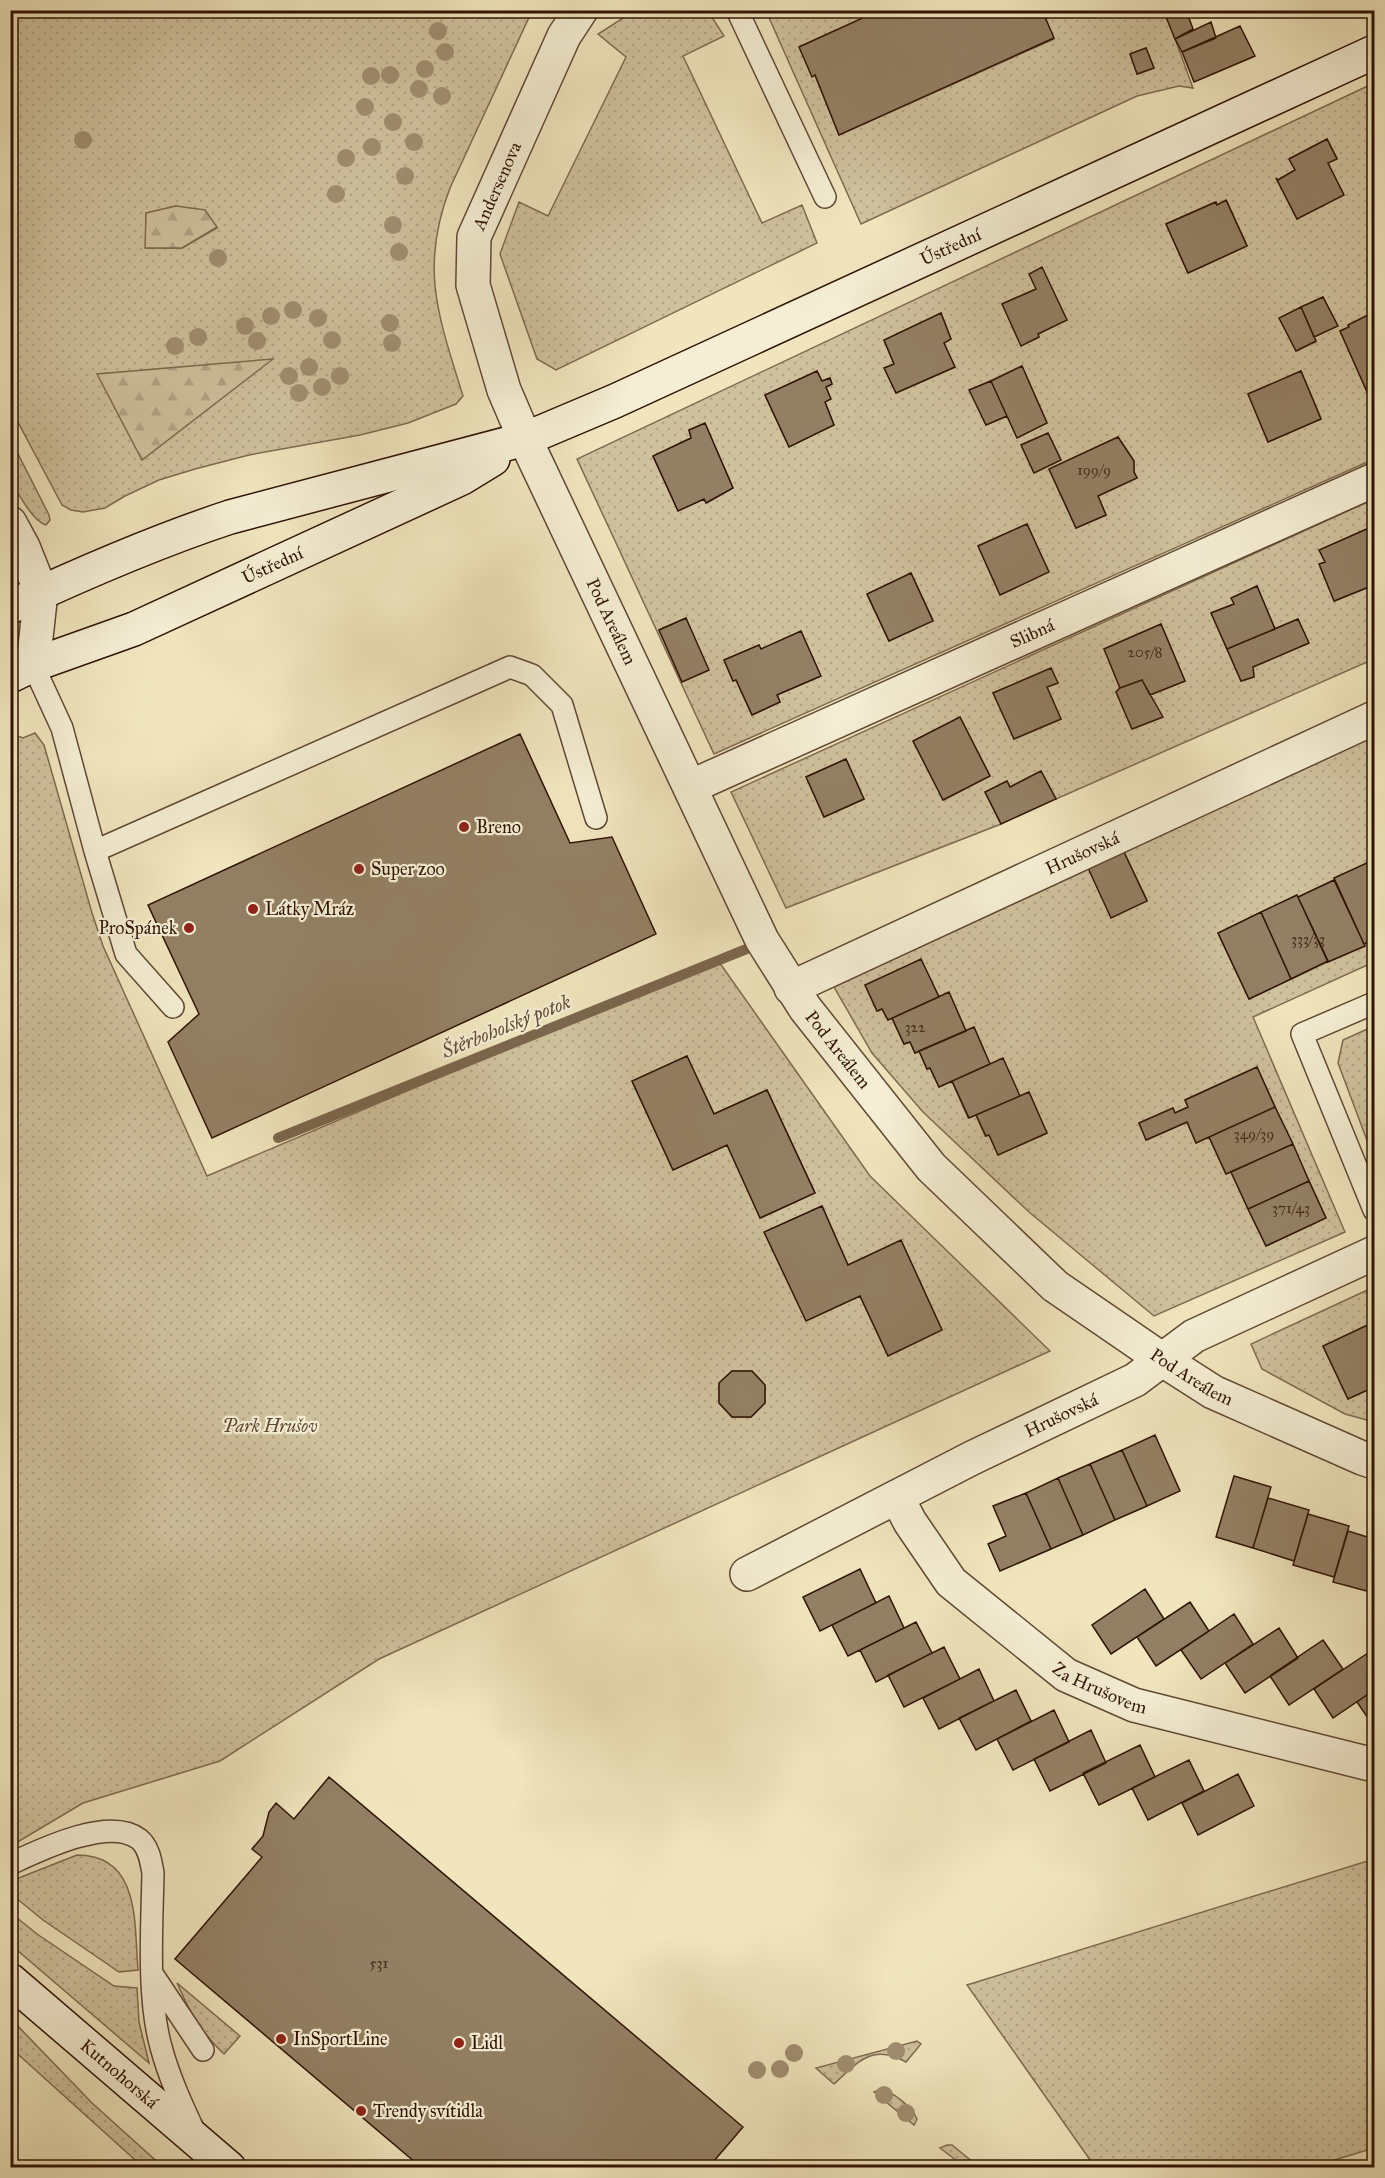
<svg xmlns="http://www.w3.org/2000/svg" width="1385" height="2178" font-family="'IM FELL Great Primer',serif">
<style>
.green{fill:url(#green-dots);stroke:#7f6a50;stroke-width:1.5;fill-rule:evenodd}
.forest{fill:url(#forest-firs);stroke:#7f6a50;stroke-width:1.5}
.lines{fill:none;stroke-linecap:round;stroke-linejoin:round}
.stream{stroke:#7b664d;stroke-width:10}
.building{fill:#938064;stroke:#2f1303;stroke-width:1.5}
.lane-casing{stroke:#5f4832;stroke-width:24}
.street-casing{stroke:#5f4832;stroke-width:36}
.secondary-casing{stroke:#2f1303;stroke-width:36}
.lane{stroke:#f5eed4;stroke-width:21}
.street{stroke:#f5eed4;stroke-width:33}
.secondary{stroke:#f5eed4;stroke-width:33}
.tree{fill:#a08e70}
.poi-dot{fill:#8f2418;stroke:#f5eed4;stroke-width:2}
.labels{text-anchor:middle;stroke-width:4.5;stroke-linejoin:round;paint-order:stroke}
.number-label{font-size:15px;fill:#482e1b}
.street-label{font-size:18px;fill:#2f1303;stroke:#f5eed4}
.poi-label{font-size:18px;fill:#2f1303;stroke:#f5eed4;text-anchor:start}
.park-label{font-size:18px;font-style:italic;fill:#5f4731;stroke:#f5eed4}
.water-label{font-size:20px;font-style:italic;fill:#624b34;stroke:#f5eed4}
</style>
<defs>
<pattern id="green-dots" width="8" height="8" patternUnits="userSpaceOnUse" patternTransform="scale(1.5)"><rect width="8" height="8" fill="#cfc19d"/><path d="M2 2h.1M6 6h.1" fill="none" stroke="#b2a586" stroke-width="1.8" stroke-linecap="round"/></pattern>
<pattern id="forest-firs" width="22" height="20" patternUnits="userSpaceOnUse" patternTransform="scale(1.5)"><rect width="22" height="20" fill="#cfc19d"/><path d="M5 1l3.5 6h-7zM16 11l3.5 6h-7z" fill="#b2a586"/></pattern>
</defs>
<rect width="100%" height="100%" fill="#f0e5bd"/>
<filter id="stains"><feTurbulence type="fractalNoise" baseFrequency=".00333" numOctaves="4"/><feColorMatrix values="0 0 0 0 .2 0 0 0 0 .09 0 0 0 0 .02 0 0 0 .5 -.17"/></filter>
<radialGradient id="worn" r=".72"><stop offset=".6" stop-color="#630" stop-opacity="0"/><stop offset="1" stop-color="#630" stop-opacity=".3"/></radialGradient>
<path class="green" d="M11,11h521l-82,177c-31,80 -11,130 13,208l-7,8 -48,19 -48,12 -111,20 -54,14 -36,11 -34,16 -20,12 -22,4 -12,-2 -9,-5 -51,-96zM176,206l41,22 -35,20h-36v-35z
M634,11h74l16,25 -41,20 79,167 40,-18 15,38 -261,127 -19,-11 -37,-105 19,-52 29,14 78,-159 -28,-23z
M766,11h114l-81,36 13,29 3,-1 24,60 215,-96 -12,-28h123l28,77 -14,-2 -42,10 -276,128zM1146,48l8,20 -16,6 -8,-20z
M1374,83v229l-26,13 1,2 -9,4 32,72 2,-1v57l-660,295 -137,-295zM1327,139l10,19 -9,5 -31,56 -21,-41 2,2 17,-10 -5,-12zM1227,201l20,45 -59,27 -22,-49 49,-22 2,3zM1036,289l31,31 -29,14 1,3 -18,8 -19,-41zM1323,297l13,28 -22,12 2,5 -20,9 -16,-33zM941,313l10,26 -7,4 11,24 -59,26 -11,-24 9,-5 -10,-24zM1022,366l25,57 -29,14 -11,-21 -21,9 -16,-35zM817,371l5,10 8,-3 2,6 -6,3 -1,15 9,23 -45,21 -24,-51zM1301,371l20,47 -53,24 -20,-48zM705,424l28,64 -26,15 -3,-4 -26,11 -25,-54 38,-18 -2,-8zM1048,433l13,27 -27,13 -13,-28zM1118,437l16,24v11l3,6 -39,18 8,19 -30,13 -27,-59zM1027,524l21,48 -48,23 -22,-49zM911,573l22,47 -44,21 -22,-47zM686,618l-4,64 -23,-52zM761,649l19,53 -28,13 -16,-35 -3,1 -9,-21z
M11,440l38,75 1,5 -4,5c-13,-3 -33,-38 -36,-50 -1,-11 0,-24 1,-35z
M1374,499v40l-5,-11 -49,22 5,12 -5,3 15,36 38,-16 -2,-6 3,-1v81l-318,140 -15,-28 -31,16 -3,-6 -22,11 16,32 -215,84 -55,-116zM1257,586l18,43 23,-10 10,24 -55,24 1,10 -13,4 -30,-68 23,-9 -2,-6zM1161,624l24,57 -35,14 12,22 -30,12 -16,-37 4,-4 -16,-39zM1051,668l7,15 -11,4 14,32 -47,20 -21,-46zM960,717l30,59 -46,24 -31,-59zM846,759l18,40 -40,18 -18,-40z
M10,733l13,5 12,-5 9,12 48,168 11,33 104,230 510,-217 153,217 180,175 -671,308 -159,102 -137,42 -72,43zM687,1056l27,58 53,-24 48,103 -54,25 -34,-73 -54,25 -41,-89zM822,1206l26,59 53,-24 41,89 -54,26 -28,-60 -95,-64zM732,1371h20l13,14v18l-14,14h-19l-13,-14v-20z
M1374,736v126l-40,16v2l-36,17 -1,-2 -79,38 31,66 125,-59v22l-121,55 92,215 -191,84 -125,-104 -106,-100 -51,-59 -38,-66 264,-126zM1124,852l23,48v1l-59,-33zM921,960l18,37 10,-4 17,38 8,-4 16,37 30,32 9,-4 18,41 -49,22 -9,-20 -4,1 -9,-21 -8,3 -16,-37 -13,6 -9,-19 -3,1 -8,-18 -4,2 -5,-11 -6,2 -12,-26 -4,2 -6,-11 -5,2 -12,-26zM1257,1067l69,151 -60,28 -35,-74 -5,2 -17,-37 -13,6 -9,-21 -40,18 -8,-16 34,-16 2,5 13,-6 -3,-7z
M1374,1026v133l-36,-96 5,-23z
M1374,1287v35l-51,24 25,53 26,-12v35l-29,-8 -83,-45 -11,-25z
M77,1855c64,0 57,69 61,115l-19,2 -76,-52 -32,-26v-13z
M1374,1859v289l-62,19h-217l-128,-182z
M11,1913l26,21 77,52 23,2 2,34 10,41 -138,-118z
M177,1983l63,53 -16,18c-22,-20 -35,-43 -47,-71z
M11,2019l81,84 71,64h-20l-132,-119z
M917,2041l4,3 -15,18c-34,-19 -48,0 -72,22l-18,-16z
M881,2089c11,2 32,19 36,30l-3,6 -40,-33z
M947,2145h5l27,22h-14l-25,-19z"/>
<path class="forest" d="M176,206l29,4 12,17 -35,21h-37l1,-35z
M273,359l-131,101 -45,-86z"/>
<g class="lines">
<path class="stream" d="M278,1138l471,-190"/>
</g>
<path class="building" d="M880,10h162l12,28 -215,97 -24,-60 -3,2 -13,-30z
M1168,10h18l7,19 -18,10 -11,-27z
M1211,22l5,16 -34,14 -7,-13z
M1240,26l15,30 -61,26 -12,-30z
M1146,48l8,20 -17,6 -7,-20z
M1327,139l10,20 -9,4 16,32 -47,24 -21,-41 2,2 17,-10 -6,-11z
M1226,200l21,46 -59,27 -22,-49 50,-22 1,3z
M1042,267l25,53 -29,14 1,3 -18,9 -19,-42 34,-15 -7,-15z
M1323,297l15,29 -24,11 -13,-30z
M1301,307l15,34 -20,10 -17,-33z
M1374,312v90l-2,1 -32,-72 9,-4 -1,-2z
M941,313l10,26 -7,4 11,24 -59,26 -12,-25 10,-4 -10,-24z
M1022,366l25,57 -30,15 -26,-57z
M817,371l5,10 8,-3 2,6 -6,3 5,12 -6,3 9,23 -45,22 -24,-52z
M1301,371l20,48 -53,23 -20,-48z
M991,381l16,35 -21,9 -17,-35z
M705,423l28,65 -27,15 -2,-4 -26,12 -25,-55 38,-18 -2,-8z
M1048,433l13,27 -27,13 -13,-28z
M1118,437l16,24v11l3,6 -39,18 8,19 -30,13 -27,-59z
M1027,524l22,48 -49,23 -22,-49z
M1369,528l5,11v39l-3,1 3,6 -40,16 -15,-37 6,-2 -6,-12z
M911,573l22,48 -44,20 -22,-47z
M1257,586l18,43 -48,20 -16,-36 23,-9 -3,-6z
M686,618l23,52 -27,12 -23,-52z
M1298,619l11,24 -56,24 1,10 -13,4 -14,-32z
M1161,624l24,57 -35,14 -8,-15 -22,8 -16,-39z
M801,631l20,45 -44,19 3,7 -28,13 -16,-35 -3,1 -9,-21 35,-15 2,4z
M1051,668l7,15 -11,4 14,32 -47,20 -21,-46z
M1142,680l21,37 -31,12 -16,-37 4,-4z
M960,717l30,59 -47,24 -30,-59z
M520,734l50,109 42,-6 44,97 -444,204 -44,-96 31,-28 -51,-109z
M846,759l18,40 -40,18 -18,-40z
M1041,771l15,28 -55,25 -16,-32 22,-11 3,6z
M1124,852l23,49 -36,17 -23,-50z
M1371,861l3,9v70l-10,4 -30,-66z
M1334,880l31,66 -37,16 -30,-65z
M1297,895l31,66 -37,18 -30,-67z
M1261,912l30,67 -42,20 -31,-66z
M921,959l18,38 -51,23 -6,-11 -5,2 -12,-26z
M949,992l17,39 -51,22 -5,-11 -6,2 -12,-26z
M974,1027l16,37 -51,23 -9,-19 -3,1 -8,-18z
M687,1056l27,58 53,-24 48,103 -55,25 -33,-73 -54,25 -41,-89z
M1003,1058l17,38 -51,22 -17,-37z
M1257,1067l18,40 -79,36 -9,-21 -41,18 -7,-17 34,-15 2,5 13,-6 -3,-7z
M1029,1092l18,41 -49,22 -9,-20 -3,1 -10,-21z
M1275,1107l18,37 -67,30 -17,-37z
M1293,1144l16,37 -61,28 -17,-37z
M1309,1181l17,37 -60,28 -18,-37z
M822,1206l26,59 53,-25 41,90 -54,26 -28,-60 -54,25 -42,-89z
M1374,1322v65l-26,12 -25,-53z
M732,1371h20l13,14v18l-14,14h-19l-13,-14v-20z
M1155,1435l25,56 -33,15 -25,-56z
M1122,1450l25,56 -32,14 -25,-56z
M1090,1464l25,56 -32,15 -25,-57z
M1234,1476l37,11 -18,61 -37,-11z
M1058,1478l25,57 -32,14 -25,-56z
M1026,1493l25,56 -51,22 -12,-27 18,-8 -13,-30z
M1268,1498l41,12 -15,51 -41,-13z
M1308,1514l41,12 -15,51 -41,-12z
M1348,1531l26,8v54l-41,-11z
M860,1569l16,34 -56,28 -17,-34z
M1145,1589l19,30 -53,35 -19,-29z
M889,1596l15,32 -56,28 -16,-31z
M1190,1602l19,29 -53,35 -19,-29z
M1234,1614l19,30 -52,35 -20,-29z
M916,1622l16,31 -56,29 -16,-32z
M1279,1628l19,30 -53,35 -20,-30z
M1323,1640l20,29 -54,36 -19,-29z
M944,1647l16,32 -56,28 -16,-32z
M1368,1653l6,10v27l-41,28 -19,-29z
M979,1669l15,32 -55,28 -16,-31z
M1016,1690l15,31 -55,29 -17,-32z
M1374,1690v37l-17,-25z
M1054,1710l15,32 -56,28 -16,-31z
M1091,1730l15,33 -56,28 -16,-32z
M1140,1745l15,32 -56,28 -16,-32z
M1189,1760l15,31 -56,29 -16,-32z
M1238,1774l16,32 -56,29 -16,-32z
M329,1777l414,350 -35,41h-286l-247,-209 87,-102 -10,-8 11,-13 6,-24 7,-9 18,16z"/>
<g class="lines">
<defs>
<path id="lane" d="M737,10l88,187
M33,665l29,63 33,123 31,103 47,53
M95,851l415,-184 22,8 30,30 34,113
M1374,1003l-72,31 72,176
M10,1864c30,-14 99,-48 129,-25 10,8 12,23 14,34 -1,53 -6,124 8,174 8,30 21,58 34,86
M153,1975l50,75"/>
<g id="street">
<path id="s1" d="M581,10l-17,26 -90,201 -1,48 31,105 21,49 237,501 43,68 126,159 124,119 108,74 50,32 149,66 12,4"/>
<path d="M10,523l13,24 18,45 -8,73"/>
<path id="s2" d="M690,787l684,-307"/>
<path id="s3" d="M791,988l583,-270"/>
<path id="s4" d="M897,1497l13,25 41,60 115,93 68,30 240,60"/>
<path id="s5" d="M747,1574l225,-116 163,-78 59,-44 180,-83"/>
</g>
<g id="secondary">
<path id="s6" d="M10,607c73,-34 144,-65 220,-90l295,-78 90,-38 759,-349"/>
<path id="s7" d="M10,676l23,-11 101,-36 328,-151 31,-19"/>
<path id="s8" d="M10,1980l219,188"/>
</g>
</defs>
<use href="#lane" class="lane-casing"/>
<use href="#street" class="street-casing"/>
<use href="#secondary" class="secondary-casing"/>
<use href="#lane" class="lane"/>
<use href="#street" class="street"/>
<use href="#secondary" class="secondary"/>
</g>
<g class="tree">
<circle cx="438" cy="31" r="9"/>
<circle cx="445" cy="52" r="9"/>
<circle cx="425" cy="69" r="9"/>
<circle cx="390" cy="75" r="9"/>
<circle cx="371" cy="76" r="9"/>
<circle cx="419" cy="89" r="9"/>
<circle cx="442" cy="96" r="9"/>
<circle cx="365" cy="107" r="9"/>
<circle cx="393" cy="122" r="9"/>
<circle cx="83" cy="140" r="9"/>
<circle cx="414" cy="142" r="9"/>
<circle cx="372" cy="147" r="9"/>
<circle cx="346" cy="158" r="9"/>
<circle cx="405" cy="176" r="9"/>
<circle cx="336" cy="194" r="9"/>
<circle cx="393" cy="225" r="9"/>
<circle cx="399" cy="252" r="9"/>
<circle cx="218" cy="258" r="9"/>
<circle cx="293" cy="310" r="9"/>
<circle cx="271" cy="316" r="9"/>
<circle cx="318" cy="318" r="9"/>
<circle cx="390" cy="323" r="9"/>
<circle cx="245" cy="326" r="9"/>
<circle cx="198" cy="337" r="9"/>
<circle cx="332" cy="340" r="9"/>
<circle cx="257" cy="341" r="9"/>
<circle cx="392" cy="343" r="9"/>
<circle cx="175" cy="346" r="9"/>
<circle cx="309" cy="367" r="9"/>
<circle cx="289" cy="376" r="9"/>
<circle cx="340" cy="376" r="9"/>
<circle cx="322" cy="387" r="9"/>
<circle cx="299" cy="393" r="9"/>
<circle cx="896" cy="2051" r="9"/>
<circle cx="794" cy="2053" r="9"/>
<circle cx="846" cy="2064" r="9"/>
<circle cx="780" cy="2069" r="9"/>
<circle cx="757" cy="2070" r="9"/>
<circle cx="884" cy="2095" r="9"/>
<circle cx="906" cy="2113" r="9"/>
</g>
<g class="poi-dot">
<circle cx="464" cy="827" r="6"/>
<circle cx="359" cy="869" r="6"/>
<circle cx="253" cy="909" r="6"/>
<circle cx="189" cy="928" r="6"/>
<circle cx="281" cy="2039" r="6"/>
<circle cx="459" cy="2043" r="6"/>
<circle cx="361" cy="2111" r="6"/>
</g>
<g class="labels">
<g class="number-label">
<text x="1094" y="475">199/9</text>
<text x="1145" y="657">205/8</text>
<text x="1308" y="944">333/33</text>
<text x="915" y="1032">322</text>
<text x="1254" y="1139">349/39</text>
<text x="1291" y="1213">371/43</text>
<text x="379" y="1968">531</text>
</g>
<g class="street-label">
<text transform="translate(497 186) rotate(-66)" y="6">Andersenova</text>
<text dy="6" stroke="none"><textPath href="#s6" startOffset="1010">Ústřední</textPath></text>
<text dy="6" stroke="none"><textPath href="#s7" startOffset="285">Ústřední</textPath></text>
<text dy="6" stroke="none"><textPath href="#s1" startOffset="664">Pod Areálem</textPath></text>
<text dy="6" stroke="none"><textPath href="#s2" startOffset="375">Slibná</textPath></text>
<text dy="6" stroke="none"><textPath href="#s3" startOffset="321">Hrušovská</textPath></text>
<text dy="6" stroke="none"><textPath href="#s1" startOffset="1150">Pod Areálem</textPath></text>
<text dy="6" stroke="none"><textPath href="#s1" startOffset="1636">Pod Areálem</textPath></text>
<text dy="6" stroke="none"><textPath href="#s5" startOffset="352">Hrušovská</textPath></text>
<text dy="6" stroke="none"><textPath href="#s4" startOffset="285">Za Hrušovem</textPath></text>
<text dy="6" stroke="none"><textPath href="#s8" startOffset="144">Kutnohorská</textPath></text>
</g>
<g class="poi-label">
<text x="476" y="833">Breno</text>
<text x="371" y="875">Super zoo</text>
<text x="265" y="915">Látky Mráz</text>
<text x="177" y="934" text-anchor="end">ProSpánek</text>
<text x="293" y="2045">InSportLine</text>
<text x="471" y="2049">Lidl</text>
<text x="373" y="2117">Trendy svítidla</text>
</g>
<g class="park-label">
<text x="270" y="1432">Park Hrušov</text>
</g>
<g class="water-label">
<text transform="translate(506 1026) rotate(-22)" y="7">Štěrboholský potok</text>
</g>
</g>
<rect width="1385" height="2178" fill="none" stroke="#f0e5bd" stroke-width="36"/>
<rect x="12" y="12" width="1361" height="2154" fill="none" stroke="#2f1303" stroke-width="3"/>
<rect x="18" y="18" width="1349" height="2142" fill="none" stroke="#2f1303" stroke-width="1.5"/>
<rect width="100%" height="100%" filter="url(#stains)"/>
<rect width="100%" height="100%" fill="url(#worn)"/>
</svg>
